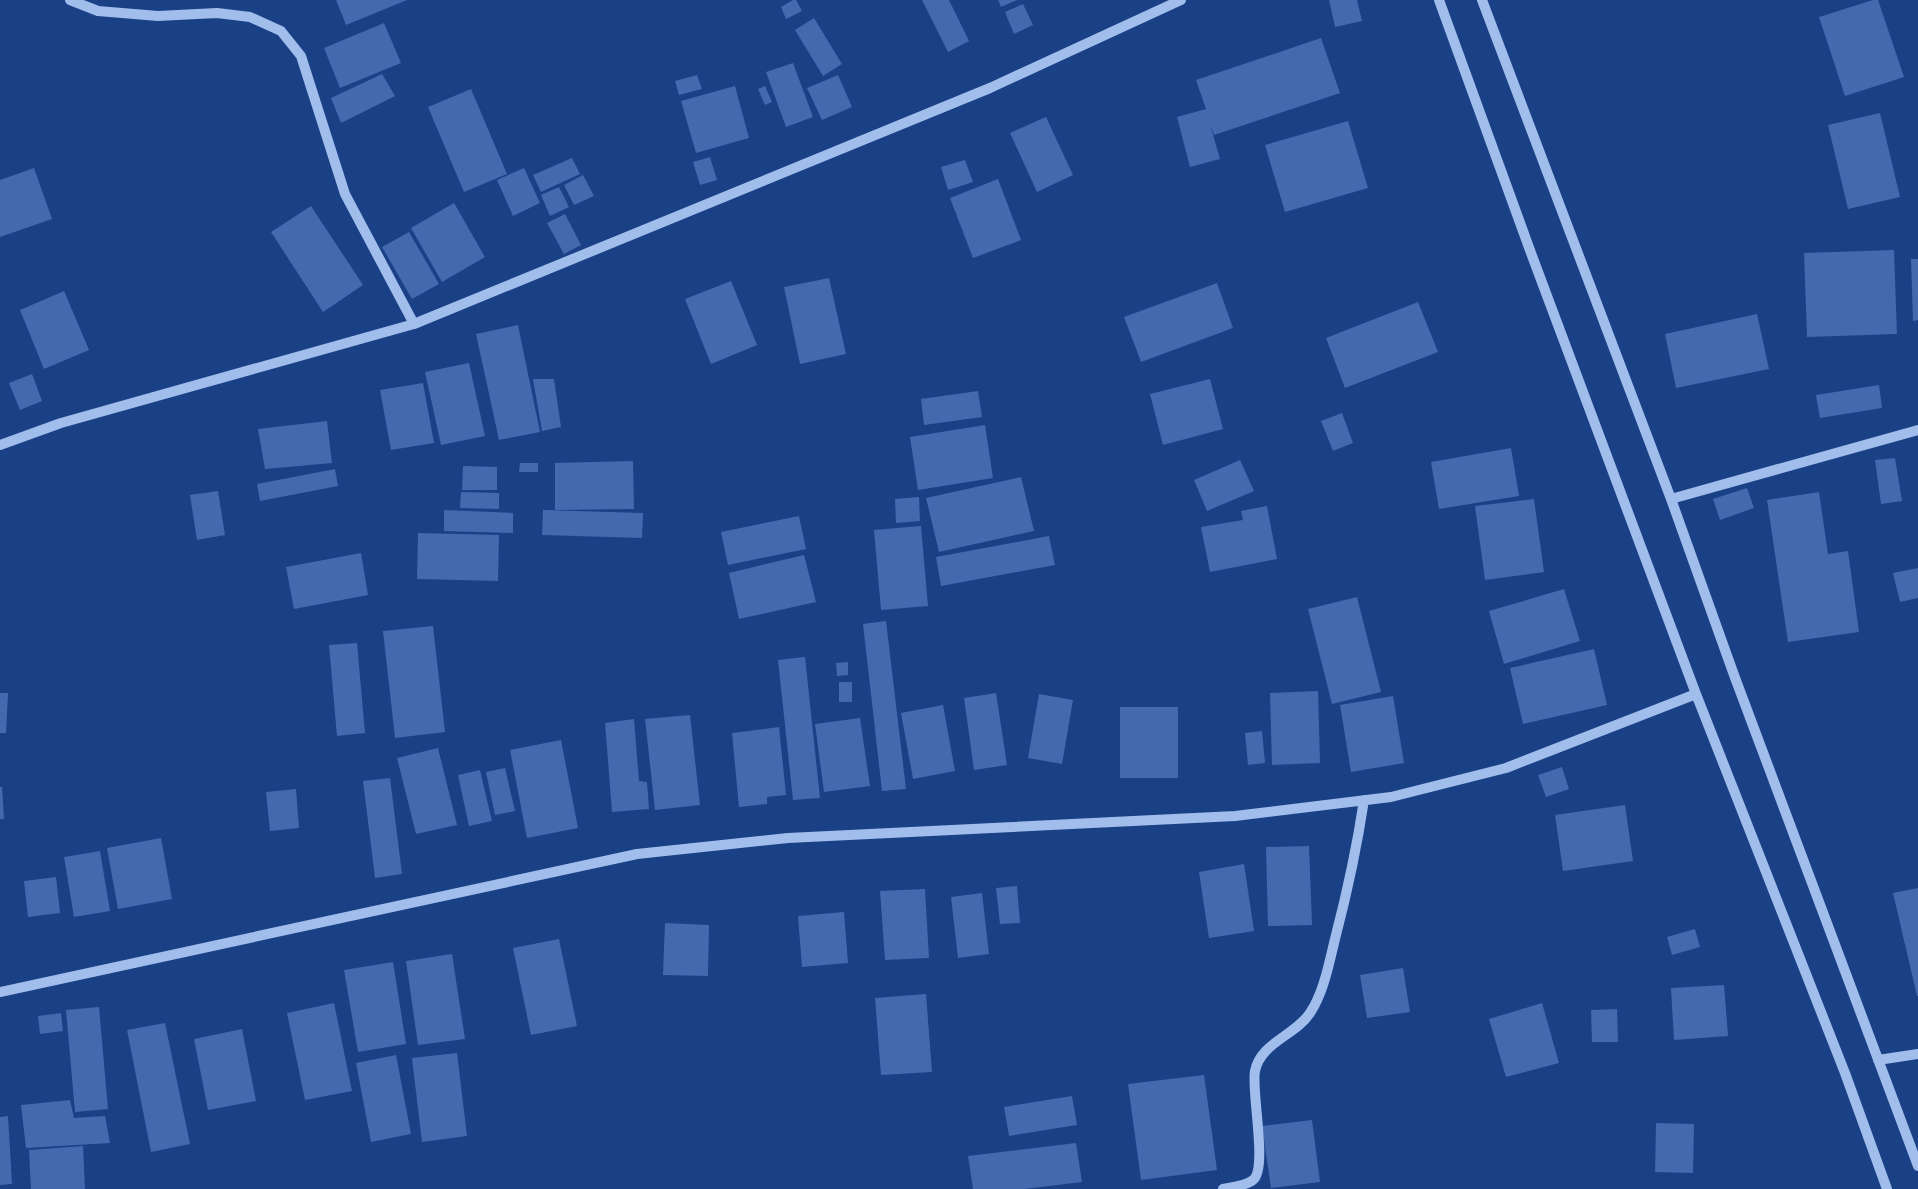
<svg xmlns="http://www.w3.org/2000/svg" width="1918" height="1189" font-family="Cabin,sans-serif">
<style>
.building{fill:#4369af}
.lines{fill:none;stroke-linecap:round;stroke-linejoin:round}
.minor{stroke:#a1bdec;stroke-width:10}
</style>
<rect width="100%" height="100%" fill="#1a4086"/>
<path class="building" d="M336,0h71l-61,25z
M793,0h3l6,11 -16,8 -5,-12z
M922,0h27l20,41 -21,11z
M998,0h19l-16,7z
M1329,0h28l5,21 -27,6z
M1873,0h5l26,77 -59,19 -26,-79z
M1023,4l10,21 -19,9 -9,-22z
M814,18l28,46 -19,12 -28,-46z
M384,23l17,40 -61,25 -16,-40z
M1321,38l19,55 -126,42 -4,-11 10,35 -30,8 -13,-50 29,-8 -10,-29z
M793,63l20,54 -27,10 -20,-55z
M382,74l13,22 -54,27 -10,-25z
M697,75l5,14 -23,6 -4,-14z
M838,75l14,32 -30,13 -15,-32z
M735,86l14,52 -53,15 -15,-52z
M765,86l7,16 -7,3 -7,-16z
M471,89l36,85 -43,18 -36,-85z
M1880,113l20,84 -52,12 -20,-84z
M1046,117l27,58 -36,17 -27,-59z
M1348,121l20,67 -83,24 -20,-67z
M710,157l7,23 -17,5 -7,-23z
M572,158l8,16 -39,18 -8,-17z
M965,160l8,22 -25,8 -7,-23z
M34,168l18,51 -52,18v-57z
M524,168l16,35 -27,13 -16,-36z
M583,175l11,21 -20,9 -10,-20z
M998,179l23,61 -48,18 -23,-60z
M559,187l10,20 -19,9 -9,-21z
M454,203l31,54 -43,25 -31,-54z
M311,206l52,79 -40,27 -52,-80z
M565,214l16,31 -17,9 -17,-31z
M409,232l30,52 -27,15 -30,-52z
M1894,250l3,84 -90,3 -3,-84z
M1911,259h7v61l-5,1z
M829,278l17,76 -46,10 -16,-77z
M731,281l26,64 -46,19 -26,-65z
M1217,283l16,45 -92,34 -17,-45z
M64,291l25,59 -45,19 -24,-59z
M1418,302l20,50 -93,36 -19,-50z
M1757,314l12,55 -93,19 -11,-54z
M518,325l22,107 -41,8 -23,-106z
M469,363l16,73 -44,9 -16,-73z
M32,374l10,27 -22,9 -11,-27z
M533,379h21l7,48 -19,4z
M1210,379l13,50 -60,16 -13,-51z
M423,383l11,60 -43,7 -11,-60z
M1879,385l3,23 -62,10 -4,-23z
M978,391l4,26 -58,8 -3,-26z
M1342,413l11,30 -20,8 -12,-30z
M327,421l5,42 -67,6 -7,-40z
M985,425l8,53 -75,12 -8,-53z
M1511,448l8,48 -80,13 -8,-47z
M1895,458l7,43 -21,3 -6,-44z
M1240,460l14,31 -47,20 -13,-31z
M633,461l1,48 -79,1v-47z
M520,463h18v9h-19z
M463,466l34,1v23h-35z
M335,469l3,17 -78,15 -3,-17z
M1021,477l13,54 -95,21 -13,-54z
M1747,488l7,20 -34,12 -7,-21z
M218,491l7,44 -28,5 -7,-45z
M461,492l38,1v16l-39,-1z
M1819,492l9,62 20,-3 11,81 -71,10 -21,-142z
M919,497l1,24 -24,2 -1,-24z
M1534,499l10,73 -59,8 -10,-74z
M1267,506l10,53 -67,13 -9,-45 42,-7 -2,-9z
M444,510l69,3v20l-69,-2z
M543,510l100,3 -1,25 -100,-3z
M799,516l7,33 -78,16 -7,-33z
M921,526l7,80 -47,4 -7,-80z
M418,533l81,2 -1,46 -81,-2z
M1049,536l6,29 -114,21 -5,-29z
M361,553l7,42 -74,14 -8,-42z
M804,555l12,47 -77,17 -10,-46z
M1918,568v30l-18,4 -7,-29z
M1564,589l16,52 -76,23 -15,-53z
M1357,597l24,95 -49,12 -24,-95z
M886,621l20,168 -24,2 -19,-167z
M433,626l12,106 -50,6 -12,-107z
M357,643l8,90 -28,3 -8,-91z
M1594,649l13,56 -84,19 -13,-56z
M805,657l15,141 -27,2 -15,-140z
M848,662v13l-11,1 -1,-13z
M839,682h13v20h-13z
M1318,691l2,72 -48,2 -2,-72z
M0,693h8l-2,40h-6z
M996,693l11,72 -33,5 -10,-72z
M1039,694l34,6 -11,64 -34,-6z
M1393,696l11,67 -53,9 -11,-67z
M943,705l12,66 -42,8 -12,-66z
M1120,707h58v71h-58z
M690,715l10,90 -45,5 -10,-91z
M860,718l10,68 -46,6 -9,-68z
M634,719l5,62 8,1 2,27 -37,3 -7,-89z
M779,727l7,68 -19,2v7l-28,3 -7,-74z
M1262,731l3,32 -17,2 -3,-32z
M561,740l17,88 -51,10 -17,-88z
M438,748l19,77 -41,9 -19,-76z
M1562,767l7,22 -23,8 -8,-22z
M505,768l10,43 -20,4 -9,-43z
M480,770l12,51 -23,5 -11,-51z
M390,778l12,96 -27,4 -12,-97z
M0,787h2l2,32h-4z
M296,789l3,39 -29,3 -4,-39z
M1625,805l8,56 -70,10 -8,-56z
M161,838l11,61 -54,10 -11,-61z
M1309,846l3,79 -44,1 -2,-79z
M100,851l10,60 -36,6 -10,-60z
M1244,864l10,67 -45,7 -10,-66z
M56,877l4,36 -32,4 -4,-36z
M1017,886l3,37 -20,1 -4,-36z
M1918,888v108h-1l-24,-103z
M925,889l4,69 -44,2 -5,-69z
M982,893l7,61 -31,4 -7,-61z
M844,912l4,51 -46,4 -4,-51z
M665,923l44,2 -1,51 -45,-1z
M1695,929l5,18 -28,8 -5,-18z
M559,939l18,87 -46,9 -18,-87z
M452,954l13,85 -47,6 -12,-84z
M393,962l13,82 -48,8 -14,-82z
M1403,968l7,44 -43,6 -7,-43z
M1724,985l4,51 -54,4 -3,-52z
M926,994l6,78 -51,3 -6,-77z
M334,1003l18,88 -47,9 -18,-87z
M1542,1003l17,60 -53,14 -17,-58z
M99,1007l9,102 -33,3 -9,-102z
M1617,1009l1,33h-26l-1,-32z
M61,1013l2,18 -23,3 -2,-18z
M165,1023l25,121 -39,8 -24,-122z
M242,1029l14,72 -48,9 -14,-71z
M457,1053l10,83 -45,6 -10,-84z
M396,1055l15,79 -40,8 -15,-79z
M1204,1075l13,95 -76,10 -13,-96z
M1072,1096l5,29 -68,11 -5,-29z
M70,1100l4,18 31,-2 5,27 -84,5 -5,-43z
M8,1116l4,68 -12,1v-68z
M1312,1120l8,62 -49,6 -9,-62z
M1656,1123l38,1 -1,49 -38,-1z
M1076,1143l6,39 -58,7h-51l-5,-33z
M83,1146l2,43h-54l-2,-39z"/>
<g class="lines">
<path class="minor" d="M70,0l28,11 60,5 59,-3 33,4 31,14 20,25 44,138 69,130
M1439,0l92,253 165,441 149,379 42,116
M1482,0l189,499 63,176 184,491
M0,445l61,-22 353,-99 576,-236 191,-88
M1671,499l247,-69
M0,992l637,-138 151,-16 447,-22 156,-19 115,-29 190,-74
M1878,1060l40,-6
M1223,1189c9,-2 23,-3 30,-9 15,-11 -2,-89 2,-109 5,-28 41,-36 55,-58 14,-21 19,-50 25,-74 12,-46 22,-92 29,-139"/>
</g>
</svg>
